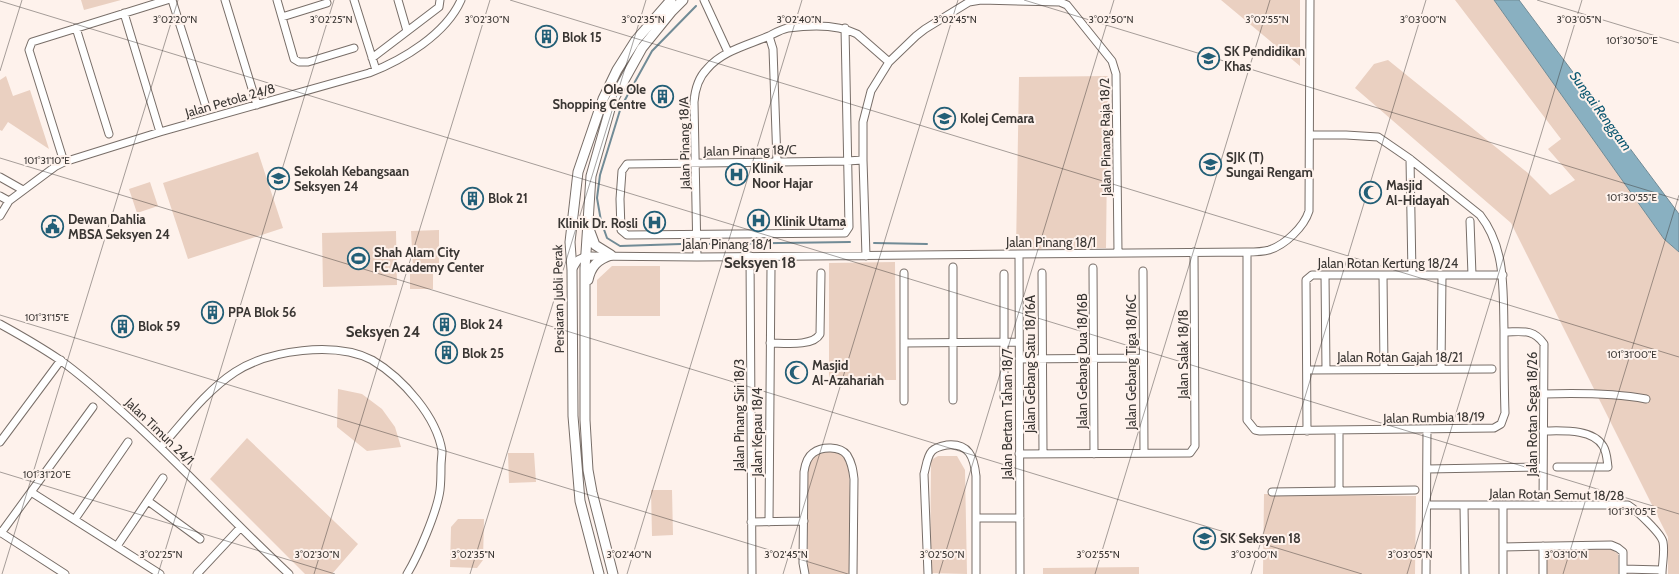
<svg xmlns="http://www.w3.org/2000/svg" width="1679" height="574" font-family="Cabin,sans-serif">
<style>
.green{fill:#ead0c1}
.water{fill:#89b0c1;stroke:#718b96}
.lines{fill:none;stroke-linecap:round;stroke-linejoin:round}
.stream{stroke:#718b96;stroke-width:2}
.minor-casing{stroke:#786e68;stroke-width:9}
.major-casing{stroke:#786e68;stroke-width:11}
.minor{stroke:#fff;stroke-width:7}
.major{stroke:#fff;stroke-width:9}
.ticks{fill:none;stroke:#3a3633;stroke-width:1;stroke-opacity:0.45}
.labels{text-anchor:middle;stroke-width:4;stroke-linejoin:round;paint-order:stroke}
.poi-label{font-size:13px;font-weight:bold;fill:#3a3633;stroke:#fef2ec;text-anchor:start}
.street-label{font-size:13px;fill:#3a3633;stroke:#fef2ec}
.water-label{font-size:14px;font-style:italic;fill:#0b5770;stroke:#fef2ec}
.quarter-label{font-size:15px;font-weight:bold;fill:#3a3633;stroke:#fef2ec}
.ticks-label{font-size:10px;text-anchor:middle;fill:#3a3633;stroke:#fef2ec;stroke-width:4;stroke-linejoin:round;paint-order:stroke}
</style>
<rect width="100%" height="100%" fill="#fef2ec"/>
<path class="green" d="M81,0h40l-37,10z
M1221,0h79v66z
M1455,0h39l170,239 15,13v322h-11v-37l-157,-314 -156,-135 19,-24 14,-4 140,113 22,22 25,-15 -27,-31 13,-10z
M6,76l7,20 17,-6 19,59 -41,-27 -6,9 -2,-1v-50z
M1108,76l-2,172 -90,1 3,-172z
M258,152l25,76 -95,31 -25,-76z
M150,182l8,24 -21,7 -8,-24z
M439,230v36l-26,1 -2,-36z
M396,231l1,54 -74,2 -1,-54z
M895,262l1,118h-67v-117z
M612,266h48v50h-63v-36z
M410,273h23v16h-23z
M338,389l24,5 20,15 13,18 6,20 -34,4 -30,-24z
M247,438l111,106 -26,30h-27l-95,-95z
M822,452c15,0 19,-2 27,13l3,104 -3,5h-41l-1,-104 6,-13z
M508,453h26l2,29 -27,1z
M938,456h19l8,14 2,104 -37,-1 1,-113z
M651,490h21l1,45 -21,1z
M1264,494l152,2 -1,78h-152z
M458,519h26l-1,41 -6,8 -27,-1 1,-40z
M1610,548l8,6v20h-72v-25z
M1139,567v7h-96v-6z"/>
<path class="water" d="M1494,0h25l160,214v38l-15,-13z"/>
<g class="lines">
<path class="stream" d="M874,243l53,1
M681,244l-61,2 -13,-8 -6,-17 -4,-23 3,-23 21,-68 31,-56 44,-45
M705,244l145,-2"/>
<defs>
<path id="minor" d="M172,0l33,104
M225,0l32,105
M277,0l17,59 5,3h9l46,-14
M354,0l22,70
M398,0l9,31
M704,0l24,52
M124,13l36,119
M282,17l45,-14
M76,28l33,106
M845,28l4,199 -4,6 -218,2 -6,-5 -1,-31 2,-28 5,-7 220,-3 16,-1
M769,36l4,13 4,113
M372,58l67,-51 1,-7
M1410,159l2,116
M64,162l-35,-112 3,-8 135,-42
M0,177l23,13
M0,196l9,5
M0,216l9,-15 47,-35 8,-4 96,-30 209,-59c34,-13 77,-39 92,-73
M1470,221l2,54
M1247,252v168l8,10 5,1 234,-3 7,-4 4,-11c-1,-28 -1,-55 -1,-83 -1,-40 2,-82 -24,-115l-70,-56 -32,-22 -32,-2h-36
M1019,254l1,320
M750,256l2,318
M866,256l-3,-96v-38l8,-31 18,-29 27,-26 9,-7 44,-27 12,-2 79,2 7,3 45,56 4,13 2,179
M697,257l-3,-155c1,-13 4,-24 13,-33 15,-18 41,-24 62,-33 6,-3 13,-7 19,-8 22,-3 50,-4 69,6l32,28
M953,267v133
M1093,268l1,186
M572,270l6,-10 8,-4 111,1 550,-5c7,0 15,0 22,-2 16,-5 35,-23 40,-39l1,-211
M1143,271l1,182
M904,273v128
M1042,273l1,181
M1004,274v123
M1325,275l1,95
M1383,275l1,94
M0,324c20,11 41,23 60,36 24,17 46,37 68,57 55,50 106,106 161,157
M1504,332c17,0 29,-4 40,12l-1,161
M770,343c13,0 43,4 50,-9l1,-61
M904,343l115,-1
M1019,359l124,-1
M1441,369l1,-94
M1308,370l184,-1
M1544,394c33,-1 69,-1 102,5
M1339,430v61
M1307,431l-1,-151 6,-5h191
M1543,431c18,0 49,-3 60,15 4,6 4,14 5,21h-51
M0,442l61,-82
M161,447c23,-26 45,-56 74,-75 34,-22 100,-31 137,-12 17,10 33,25 45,40 12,15 22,32 25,51 0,5 -1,10 -1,15 0,8 0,16 -1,24 -3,22 -22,66 -33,84
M1019,454l171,-1 5,-7 -1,-194
M1427,469l116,-2
M31,492l129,82
M1272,492l143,-2
M148,501l52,38
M1427,505h201c8,5 33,28 35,37 2,10 -1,22 -1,32
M1464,505l1,69
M1503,505v69
M977,518h43
M75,519l53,-77
M751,522l53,-1
M769,522l2,-254
M0,532l65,42
M1,533l92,-126
M117,546l46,-68
M1543,546v28
M1503,547l108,-2 7,3 5,4v22
M1623,569l39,1
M197,574l43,-46
M805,574l-2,-11 1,-91c1,-7 3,-15 9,-19 9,-7 27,-7 34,2 5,8 6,15 7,24l-1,95
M928,574l-4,-100c2,-7 3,-18 8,-23 4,-4 10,-5 15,-6 22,-2 27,12 29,31v98
M1426,574l1,-145"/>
<path id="major" d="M589,229l6,16 16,10
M588,280c3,-14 9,-20 23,-25
M599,574l-19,-73 -7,-85 -1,-146 -2,-28 8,-70 25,-73 14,-29 19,-30 35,-40
M613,574l-21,-82 -4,-22 -3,-50v-152l6,-92 21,-74 30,-54 30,-37 11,-11"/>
</defs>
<use href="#minor" class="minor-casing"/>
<use href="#major" class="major-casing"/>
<use href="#minor" class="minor"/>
<use href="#major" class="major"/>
</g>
<path class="ticks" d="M510,0l1169,357M1024,0l655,200M1537,0l142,43M0,1l1679,513M0,71l22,-71M0,158l1362,416M0,315l848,259M0,472l335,102M2,574l176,-574M158,574l176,-574M314,574l176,-574M470,574l176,-574M627,574l175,-574M783,574l175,-574M939,574l175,-574M1095,574l175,-574M1251,574l175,-574M1407,574l175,-574M1563,574l116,-379"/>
<defs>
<symbol id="building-ring" viewBox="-11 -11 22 22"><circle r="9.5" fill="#fef2ec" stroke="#235f77" stroke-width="1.5"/><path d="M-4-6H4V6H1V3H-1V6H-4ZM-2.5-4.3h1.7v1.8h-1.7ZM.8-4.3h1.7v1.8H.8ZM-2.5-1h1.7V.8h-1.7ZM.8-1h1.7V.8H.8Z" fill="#235f77"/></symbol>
<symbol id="school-ring" viewBox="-11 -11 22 22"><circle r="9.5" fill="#fef2ec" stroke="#235f77" stroke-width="1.5"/><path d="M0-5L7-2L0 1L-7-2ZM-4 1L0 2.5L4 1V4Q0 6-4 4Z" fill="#235f77"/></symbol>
<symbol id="university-ring" viewBox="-11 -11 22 22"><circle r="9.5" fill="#fef2ec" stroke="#235f77" stroke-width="1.5"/><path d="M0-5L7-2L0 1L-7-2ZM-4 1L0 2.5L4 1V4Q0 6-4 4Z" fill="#235f77"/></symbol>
<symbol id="hospital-ring" viewBox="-11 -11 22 22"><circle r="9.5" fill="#fef2ec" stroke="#235f77" stroke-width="1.5"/><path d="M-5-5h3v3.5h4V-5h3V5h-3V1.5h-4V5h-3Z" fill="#235f77"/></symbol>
<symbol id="mosque-ring" viewBox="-11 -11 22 22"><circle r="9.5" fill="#fef2ec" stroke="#235f77" stroke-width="1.5"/><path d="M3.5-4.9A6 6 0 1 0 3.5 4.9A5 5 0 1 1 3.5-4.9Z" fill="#235f77"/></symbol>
<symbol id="civic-ring" viewBox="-11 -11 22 22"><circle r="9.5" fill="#fef2ec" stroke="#235f77" stroke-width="1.5"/><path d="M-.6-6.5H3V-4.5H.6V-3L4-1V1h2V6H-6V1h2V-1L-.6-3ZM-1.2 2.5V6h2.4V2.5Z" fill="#235f77"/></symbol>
<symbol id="stadium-ring" viewBox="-11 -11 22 22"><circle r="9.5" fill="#fef2ec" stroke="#235f77" stroke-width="1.5"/><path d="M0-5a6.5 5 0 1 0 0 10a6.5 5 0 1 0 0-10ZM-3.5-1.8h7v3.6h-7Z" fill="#235f77"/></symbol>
</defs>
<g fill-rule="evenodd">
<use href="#building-ring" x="534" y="24" width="25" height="25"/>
<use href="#school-ring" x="1196" y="46" width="25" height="25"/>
<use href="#building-ring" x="650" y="84" width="25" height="25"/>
<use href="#university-ring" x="932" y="106" width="25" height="25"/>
<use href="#school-ring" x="1198" y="152" width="25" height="25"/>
<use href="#hospital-ring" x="724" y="162" width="25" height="25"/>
<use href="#school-ring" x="266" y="166" width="25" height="25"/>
<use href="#mosque-ring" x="1358" y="180" width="25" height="25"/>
<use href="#building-ring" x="460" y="186" width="25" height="25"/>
<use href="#hospital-ring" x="746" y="208" width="25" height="25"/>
<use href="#hospital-ring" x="642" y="210" width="25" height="25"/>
<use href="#civic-ring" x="40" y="214" width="25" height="25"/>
<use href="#stadium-ring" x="346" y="246" width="25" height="25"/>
<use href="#building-ring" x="200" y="300" width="25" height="25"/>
<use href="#building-ring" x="432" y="312" width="25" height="25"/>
<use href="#building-ring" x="110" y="314" width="25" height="25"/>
<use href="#building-ring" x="434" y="340" width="25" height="25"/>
<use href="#mosque-ring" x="784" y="360" width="25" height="25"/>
<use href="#school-ring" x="1192" y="526" width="25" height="25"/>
</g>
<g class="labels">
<g class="poi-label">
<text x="562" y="42">Blok 15</text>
<text x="1224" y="56">SK Pendidikan<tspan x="1224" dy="15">Khas</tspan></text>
<text x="646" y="94" text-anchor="end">Ole Ole<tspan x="646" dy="15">Shopping Centre</tspan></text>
<text x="960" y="123">Kolej Cemara</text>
<text x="1226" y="162">SJK (T)<tspan x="1226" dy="15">Sungai Rengam</tspan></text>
<text x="752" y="173">Klinik<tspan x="752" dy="15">Noor Hajar</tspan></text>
<text x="294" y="176">Sekolah Kebangsaan<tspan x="294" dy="15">Seksyen 24</tspan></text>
<text x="1386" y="190">Masjid<tspan x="1386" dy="15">Al-Hidayah</tspan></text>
<text x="488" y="203">Blok 21</text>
<text x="68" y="224">Dewan Dahlia<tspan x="68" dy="15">MBSA Seksyen 24</tspan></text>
<text x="774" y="226">Klinik Utama</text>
<text x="638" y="228" text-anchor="end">Klinik Dr. Rosli</text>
<text x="374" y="257">Shah Alam City<tspan x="374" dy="15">FC Academy Center</tspan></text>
<text x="228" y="317">PPA Blok 56</text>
<text x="460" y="329">Blok 24</text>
<text x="138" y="331">Blok 59</text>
<text x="462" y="358">Blok 25</text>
<text x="812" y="370">Masjid<tspan x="812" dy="15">Al-Azahariah</tspan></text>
<text x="1220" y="543">SK Seksyen 18</text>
</g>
<g class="street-label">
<text transform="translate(230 100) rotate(-16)" y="5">Jalan Petola 24/8</text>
<text transform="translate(1105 137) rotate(-91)" y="5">Jalan Pinang Raja 18/2</text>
<text transform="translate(684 143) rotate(-91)" y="5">Jalan Pinang 18/A</text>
<text transform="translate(750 150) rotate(-1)" y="5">Jalan Pinang 18/C</text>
<text x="1051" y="247">Jalan Pinang 18/1</text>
<text x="727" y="249">Jalan Pinang 18/1</text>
<text x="1388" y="268">Jalan Rotan Kertung 18/24</text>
<text transform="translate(558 299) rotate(-91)" y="5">Persiaran Jubli Perak</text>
<text transform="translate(1183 354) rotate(-90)" y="5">Jalan Salak 18/18</text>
<text x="1400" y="362">Jalan Rotan Gajah 18/21</text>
<text transform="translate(1082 361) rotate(-90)" y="5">Jalan Gebang Dua 18/16B</text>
<text transform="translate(1131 362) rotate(-90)" y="5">Jalan Gebang Tiga 18/16C</text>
<text transform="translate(1030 364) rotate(-90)" y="5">Jalan Gebang Satu 18/16A</text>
<text transform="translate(1007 414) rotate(-90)" y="5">Jalan Bertam Tahan 18/7</text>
<text transform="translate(1532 414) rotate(-90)" y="5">Jalan Rotan Sega 18/26</text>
<text transform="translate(739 415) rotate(-90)" y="5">Jalan Pinang Siri 18/3</text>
<text transform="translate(1434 417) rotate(-1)" y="5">Jalan Rumbia 18/19</text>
<text transform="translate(160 431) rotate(44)" y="5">Jalan Timun 24/1</text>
<text transform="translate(757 432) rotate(-90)" y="5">Jalan Kepau 18/4</text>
<text transform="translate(1557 494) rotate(1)" y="5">Jalan Rotan Semut 18/28</text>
</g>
<g class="water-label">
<text transform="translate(1601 111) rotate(54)" y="5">Sungai Renggam</text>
</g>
<g class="quarter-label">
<text x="760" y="268">Seksyen 18</text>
<text x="383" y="337">Seksyen 24</text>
</g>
</g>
<g class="ticks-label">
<text x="175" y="23">3°02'20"N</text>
<text x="331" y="23">3°02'25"N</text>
<text x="487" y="23">3°02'30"N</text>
<text x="643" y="23">3°02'35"N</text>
<text x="799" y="23">3°02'40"N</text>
<text x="955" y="23">3°02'45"N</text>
<text x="1111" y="23">3°02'50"N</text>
<text x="1267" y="23">3°02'55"N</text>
<text x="1423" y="23">3°03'00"N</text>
<text x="1579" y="23">3°03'05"N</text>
<text x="1632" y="44">101°30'50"E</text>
<text x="47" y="164">101°31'10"E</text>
<text x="1632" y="201">101°30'55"E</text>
<text x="47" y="321">101°31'15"E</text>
<text x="1632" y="358">101°31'00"E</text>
<text x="47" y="478">101°31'20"E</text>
<text x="1632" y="515">101°31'05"E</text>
<text x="161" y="558">3°02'25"N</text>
<text x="317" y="558">3°02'30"N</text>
<text x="473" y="558">3°02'35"N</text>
<text x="629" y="558">3°02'40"N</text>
<text x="786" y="558">3°02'45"N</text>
<text x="942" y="558">3°02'50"N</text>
<text x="1098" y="558">3°02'55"N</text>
<text x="1254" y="558">3°03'00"N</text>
<text x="1410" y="558">3°03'05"N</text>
<text x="1566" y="558">3°03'10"N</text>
</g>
</svg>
